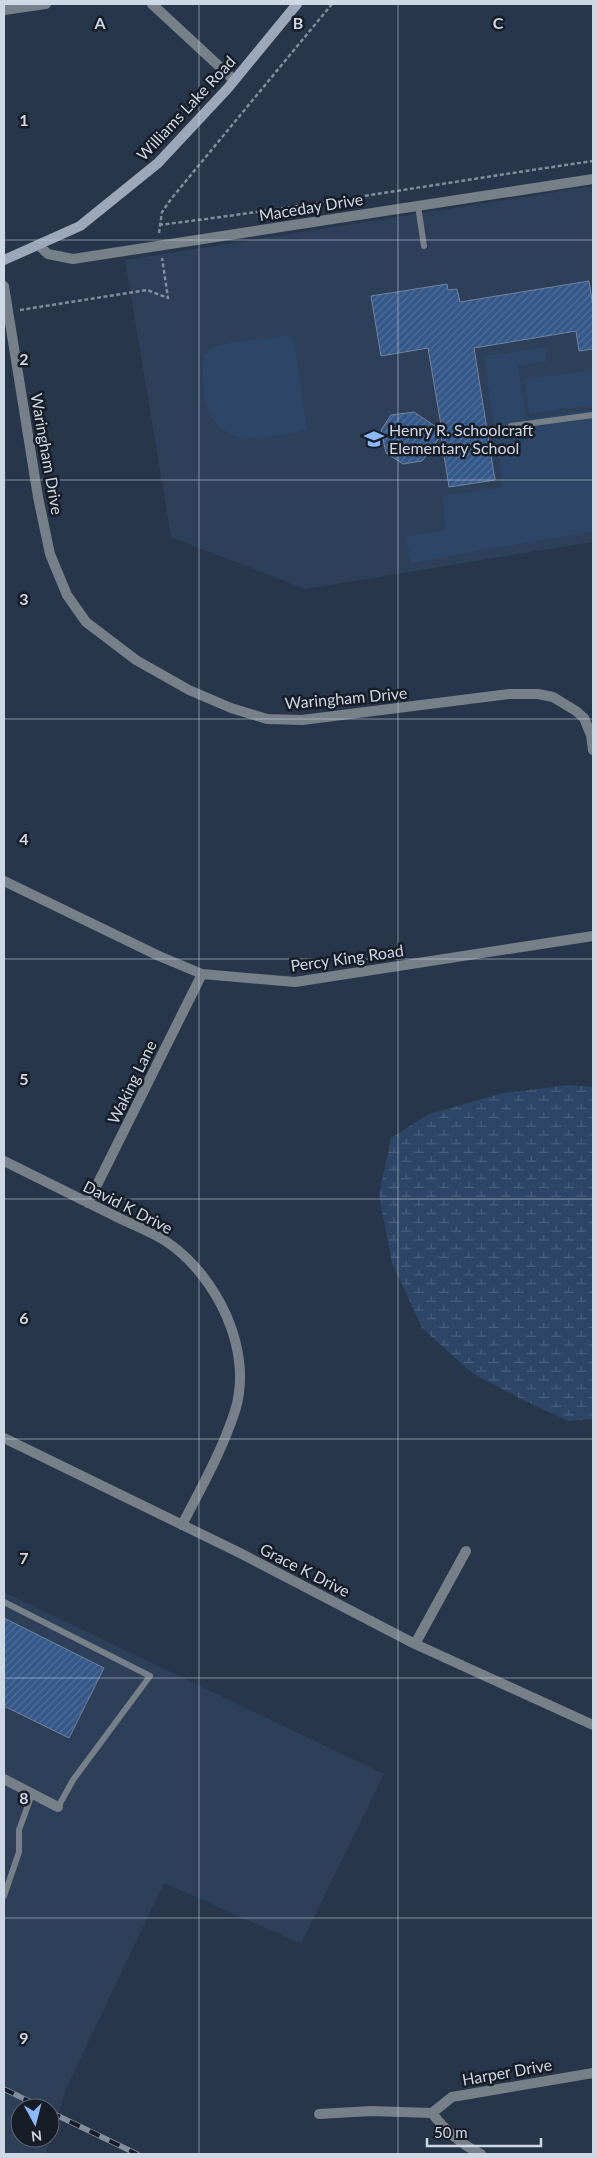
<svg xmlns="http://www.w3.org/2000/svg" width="597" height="2158" font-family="Lato,sans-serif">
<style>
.built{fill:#2d3f59;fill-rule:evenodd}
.green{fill:#2d4567}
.wetland{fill:url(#wetland-marsh)}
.building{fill:url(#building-hatch);stroke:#73849b}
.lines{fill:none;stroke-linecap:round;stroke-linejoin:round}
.path{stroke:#818d9d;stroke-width:2.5;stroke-dasharray:4 2.5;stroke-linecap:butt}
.service{stroke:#777f89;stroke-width:6}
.minor{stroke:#777f89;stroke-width:10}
.secondary{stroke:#9ca8b9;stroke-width:10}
.rail-casing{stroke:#828e9e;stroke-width:5.5}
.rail{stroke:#161d26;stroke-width:4;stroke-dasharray:11;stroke-linecap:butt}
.grid{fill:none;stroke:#ced7e4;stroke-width:1;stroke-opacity:0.55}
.labels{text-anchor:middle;stroke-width:5;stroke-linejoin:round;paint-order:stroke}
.street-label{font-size:16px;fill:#ced7e4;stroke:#161d26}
.poi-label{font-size:16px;fill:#ced7e4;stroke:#161d26;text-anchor:start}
.grid-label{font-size:16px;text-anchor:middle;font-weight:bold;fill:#ced7e4;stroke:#161d26;stroke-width:5;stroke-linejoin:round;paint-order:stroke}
</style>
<defs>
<pattern id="wetland-marsh" width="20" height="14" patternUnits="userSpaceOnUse" patternTransform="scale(1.25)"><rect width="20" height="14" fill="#2d4567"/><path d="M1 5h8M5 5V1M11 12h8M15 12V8" fill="none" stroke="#4a5f7d"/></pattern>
<pattern id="building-hatch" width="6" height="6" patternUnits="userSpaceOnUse" patternTransform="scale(1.25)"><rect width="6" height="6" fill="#35588a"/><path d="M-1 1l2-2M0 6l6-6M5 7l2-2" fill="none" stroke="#516f9a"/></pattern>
</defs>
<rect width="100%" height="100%" fill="#27364a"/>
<path class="built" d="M593,186v356l-288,47 -134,-52 -46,-277z
M4,1592l380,182 -83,170 -137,-61 -98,206 -20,64 -8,1h-34zM20,2108h30v30h-30z"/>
<path class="green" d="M289,335l5,5 13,90c-17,4 -36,7 -54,8 -49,1 -53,-46 -49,-83l13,-10z
M545,347l2,14 -29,5 8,53 67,-9v121l-182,32 -5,-27 40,-6 -4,-34 57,-8 3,-4 -18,-128z
M593,370v35l-64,9 -4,-35z"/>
<path class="wetland" d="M568,1085l25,2v332l-25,2 -47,-22 -49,-26 -50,-45 -30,-65 -13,-68 12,-57 38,-24 74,-21z"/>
<path class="building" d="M589,281l4,26v42l-14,2 -3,-20 -102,17 21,132 -46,7 -8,-51 -19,25 -19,3 -17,-11 -5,-23 10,-15 23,-3 28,19 -14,-83 -47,8 -10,-60 76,-12 1,6 9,-1 3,13z
M4,1618l100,50 -35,70 -65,-32z"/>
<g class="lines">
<path class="path" d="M159,225c145,-18 289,-43 434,-64
M159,233l3,-21 9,-13 161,-195
M20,310l127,-20 21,8 -6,-40"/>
<path class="service" d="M418,206l6,40
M511,426l82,-11
M4,1602l146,74 -77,104 -15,27
M4,1896l15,-44v-22l13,-36"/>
<path class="minor" d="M152,4l82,76
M4,10l42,-6
M38,245l10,9 25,5 520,-80
M4,286l34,211 12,57 17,41 19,27 50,38 53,30 42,18 36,11 35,1 207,-26h29l15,3 23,14 8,7 7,17 2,15
M4,881l155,75 43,18 93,8 298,-46
M4,1161c36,18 72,36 109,54 17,9 38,16 54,27 50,34 87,109 68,169 -13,40 -34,77 -53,114
M88,1203l114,-229
M4,1438l236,115 175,91 178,81
M415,1644l51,-93
M4,1779l54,28
M432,2113l20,-16 141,-24
M432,2113c14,19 29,31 49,41
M319,2114l52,-3 61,2"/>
<path class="secondary" d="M4,260l76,-34 78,-63 70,-75 69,-84"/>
<defs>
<path id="rail" d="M4,2089l39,19
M50,2112l87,42"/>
</defs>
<use href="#rail" class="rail-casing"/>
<use href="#rail" class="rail"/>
</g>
<path class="grid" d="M199,4v2150M398,4v2150M4,240h589M4,480h589M4,719h589M4,959h589M4,1199h589M4,1439h589M4,1678h589M4,1918h589"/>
<defs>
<symbol id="school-bare" viewBox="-9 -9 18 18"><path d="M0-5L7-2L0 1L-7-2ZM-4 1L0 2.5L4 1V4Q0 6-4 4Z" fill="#8bbafc" stroke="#161d26" stroke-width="2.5" paint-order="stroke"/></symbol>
</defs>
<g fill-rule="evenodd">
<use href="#school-bare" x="360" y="425" width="28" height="28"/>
</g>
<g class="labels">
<g class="street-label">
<text transform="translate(186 108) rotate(-47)" y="6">Williams Lake Road</text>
<text transform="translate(311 207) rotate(-9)" y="6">Maceday Drive</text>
<text transform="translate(47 454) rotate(80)" y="6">Waringham Drive</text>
<text transform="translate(346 698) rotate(-5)" y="6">Waringham Drive</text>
<text transform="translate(347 958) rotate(-8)" y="6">Percy King Road</text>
<text transform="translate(132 1082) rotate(-64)" y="6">Waking Lane</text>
<text transform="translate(128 1207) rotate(27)" y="6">David K Drive</text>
<text transform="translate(305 1570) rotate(27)" y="6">Grace K Drive</text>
<text transform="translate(507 2072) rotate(-10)" y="6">Harper Drive</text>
</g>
<g class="poi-label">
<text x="389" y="436">Henry R. Schoolcraft<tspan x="389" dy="18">Elementary School</tspan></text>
</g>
</g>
<g class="grid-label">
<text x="100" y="29">A</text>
<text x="298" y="29">B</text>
<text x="498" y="29">C</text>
<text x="24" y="126">1</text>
<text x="24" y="365">2</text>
<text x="24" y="605">3</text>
<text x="24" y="845">4</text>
<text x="24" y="1085">5</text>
<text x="24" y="1324">6</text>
<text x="24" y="1564">7</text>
<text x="24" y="1804">8</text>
<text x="24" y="2044">9</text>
</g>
<rect width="597" height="2158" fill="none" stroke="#ced7e4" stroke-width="10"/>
<g transform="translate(35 2123) rotate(173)"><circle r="24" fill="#161d26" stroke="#606772"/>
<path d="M0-4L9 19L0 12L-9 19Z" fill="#8bbafc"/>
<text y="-8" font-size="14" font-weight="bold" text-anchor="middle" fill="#ced7e4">N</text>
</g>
<path d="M427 2138v8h114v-8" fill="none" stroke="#ced7e4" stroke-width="2.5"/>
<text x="434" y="2138" font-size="15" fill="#ced7e4" stroke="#161d26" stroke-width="4" paint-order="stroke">50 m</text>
</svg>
